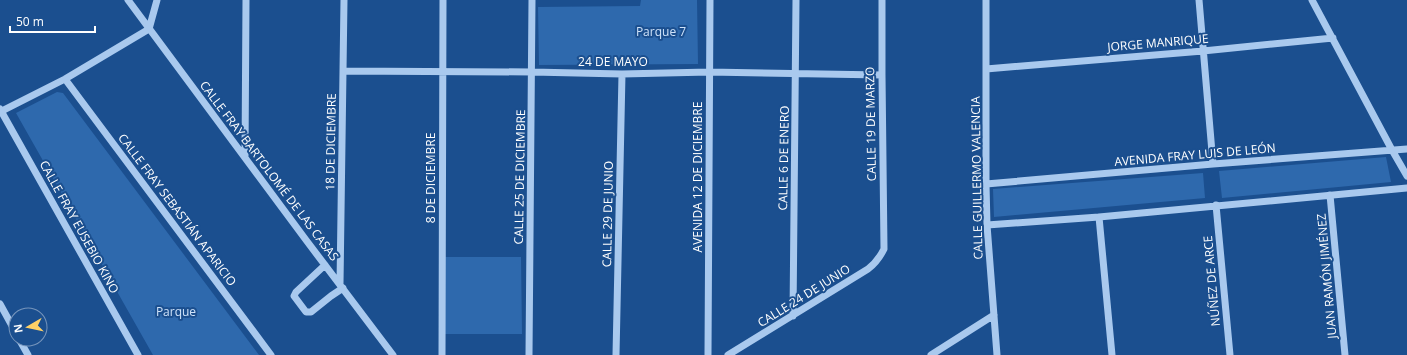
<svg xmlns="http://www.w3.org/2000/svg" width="1407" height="355" font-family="'Open Sans',sans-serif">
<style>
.green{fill:#2e69ad}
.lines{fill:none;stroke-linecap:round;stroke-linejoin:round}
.minor{stroke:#a9c9ee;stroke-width:7}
.labels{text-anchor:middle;stroke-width:4;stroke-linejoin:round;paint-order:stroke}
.park-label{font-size:12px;fill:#cfe3fa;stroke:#1b4f8f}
.street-label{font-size:12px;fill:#fff;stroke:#1b4f8f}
</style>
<rect width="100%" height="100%" fill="#1b4f8f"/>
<path class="green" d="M641,0h56l1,64 -159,1 -1,-58 102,-1z
M57,92l6,1 196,262h-106l-137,-242z
M1386,157l5,25 -169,16 -3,-27z
M1203,173l2,25 -211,19 -1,-28z
M445,257h76l1,77h-77z"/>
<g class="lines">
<path class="minor" d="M128,0l178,240 87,115
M986,0v184l1,41 10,130
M1199,0l14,164
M1312,0l80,150 15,26
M986,69l217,-18 130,-13
M343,71l189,1 90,2 87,-2 173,3
M65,79l206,276
M0,109l138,246
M0,112l65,-33 84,-50 8,-29
M245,156l1,-156
M986,184l227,-20 194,-15
M1330,195l15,160
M1216,205l14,150
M1099,217l13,138
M987,225l112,-8 308,-29
M325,265l-29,27 -2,4 12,16h5l20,-16 12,-8
M340,284l4,-284
M0,304l16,29
M793,316l3,-316
M19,339l9,16
M442,355l1,-355
M529,355l3,-355
M616,355l6,-281
M708,355l2,-355
M728,355l140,-86c8,-6 12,-12 16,-20l-2,-174v-75
M931,355l63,-40"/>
</g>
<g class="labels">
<g class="park-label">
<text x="661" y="36">Parque 7</text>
<text x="176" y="316">Parque</text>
</g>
<g class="street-label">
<text transform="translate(1158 43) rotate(-5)" y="4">JORGE MANRIQUE</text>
<text x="613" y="66">24 DE MAYO</text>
<text transform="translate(871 124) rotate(-91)" y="4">CALLE 19 DE MARZO</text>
<text transform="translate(331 142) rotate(-89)" y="4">18 DE DICIEMBRE</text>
<text transform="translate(1195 155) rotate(-5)" y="4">AVENIDA FRAY LUIS DE LEÓN</text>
<text transform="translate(784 158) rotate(-89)" y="4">CALLE 6 DE ENERO</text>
<text transform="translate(269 171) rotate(53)" y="4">CALLE FRAY BARTOLOMÉ DE LAS CASAS</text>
<text transform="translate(520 177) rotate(-89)" y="4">CALLE 25 DE DICIEMBRE</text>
<text transform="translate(698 177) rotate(-90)" y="4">AVENIDA 12 DE DICIEMBRE</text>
<text transform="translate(431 178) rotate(-90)" y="4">8 DE DICIEMBRE</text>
<text transform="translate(977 178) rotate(-91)" y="4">CALLE GUILLERMO VALENCIA</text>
<text transform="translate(177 210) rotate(53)" y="4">CALLE FRAY SEBASTIÁN APARICIO</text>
<text transform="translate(608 214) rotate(-89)" y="4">CALLE 29 DE JUNIO</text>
<text transform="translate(79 227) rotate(61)" y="4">CALLE FRAY EUSEBIO KINO</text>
<text transform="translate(1327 276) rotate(-95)" y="4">JUAN RAMÓN JIMÉNEZ</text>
<text transform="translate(1212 281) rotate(-95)" y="4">NÚÑEZ DE ARCE</text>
<text transform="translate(804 296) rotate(-32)" y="4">CALLE 24 DE JUNIO</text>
</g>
</g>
<g transform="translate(28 327) rotate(261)"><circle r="19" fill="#1b4f8f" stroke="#7695bc"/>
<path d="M0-3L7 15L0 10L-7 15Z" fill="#ffd166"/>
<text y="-6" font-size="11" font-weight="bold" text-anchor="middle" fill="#ffffff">N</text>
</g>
<path d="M10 26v6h85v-6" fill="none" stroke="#ffffff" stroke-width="2"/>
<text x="16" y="26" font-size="12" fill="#ffffff" stroke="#1b4f8f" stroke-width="3" paint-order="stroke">50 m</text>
</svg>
